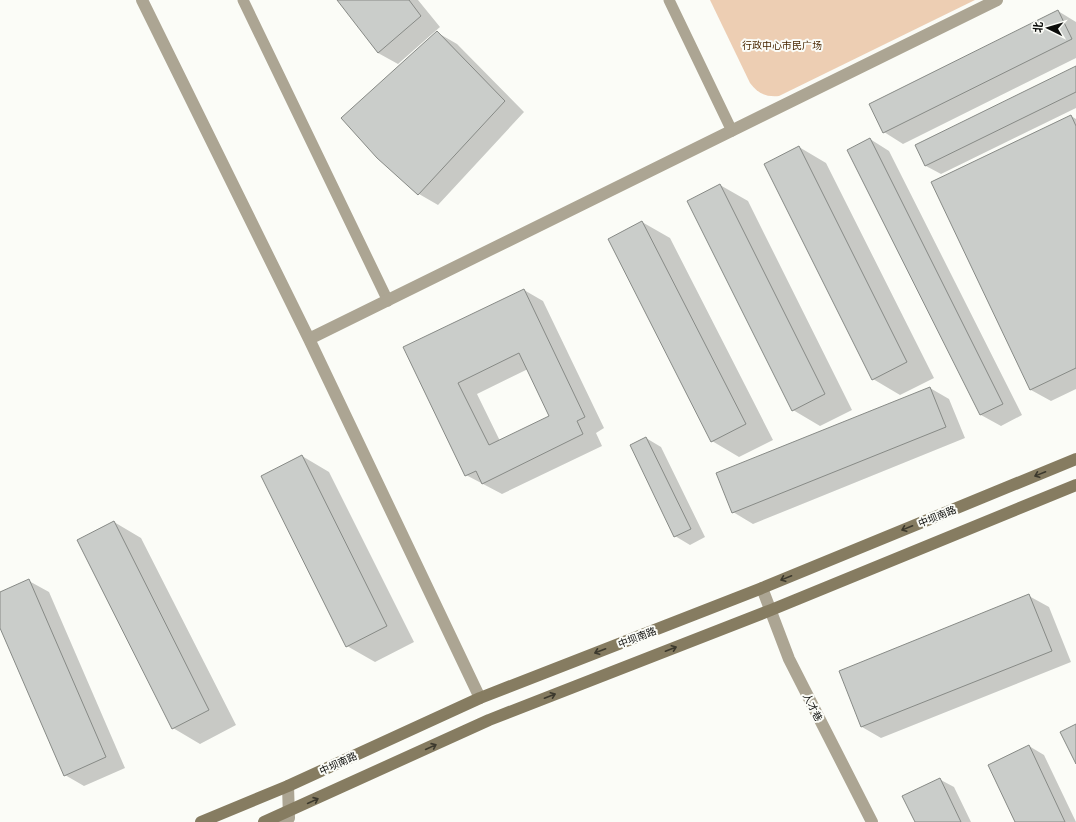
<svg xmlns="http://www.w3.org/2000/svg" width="1076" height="822" font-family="'Archivo Narrow','Noto Sans SC',sans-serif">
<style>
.green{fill:#edceb3}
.shadow{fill:#0003;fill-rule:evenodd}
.building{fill:#cacdca;stroke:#878a86;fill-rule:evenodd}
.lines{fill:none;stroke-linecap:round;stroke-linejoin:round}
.lane{stroke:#aca593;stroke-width:11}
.street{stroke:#aca593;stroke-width:12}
.secondary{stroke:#867c61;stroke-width:12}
.oneway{stroke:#3c392d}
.labels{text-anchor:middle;stroke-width:4;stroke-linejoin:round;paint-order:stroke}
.park-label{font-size:10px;fill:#482600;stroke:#fbfcf7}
.street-label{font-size:10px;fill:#0b0c0a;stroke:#fbfcf7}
</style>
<rect width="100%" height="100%" fill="#fbfcf7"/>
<path class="green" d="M710,0h265l-196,96c-13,1 -21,-2 -29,-13z"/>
<path class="shadow" d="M339,0h79l22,27 -42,37 -20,-11z
M1058,11l18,11v36l-173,86 -19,-12z
M438,33l19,11 67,68 -86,93 -19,-11 -41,-37z
M1076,67v41l-135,66 -15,-8 -10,-20z
M1071,116l5,3v270l-25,12 -20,-11 -99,-207z
M870,139l19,12 133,264 -21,11 -20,-11 -132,-265z
M799,147l27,16 108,215 -34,17 -27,-16z
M720,185l28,16 104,209 -32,16 -27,-16z
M642,222l28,16 103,202 -34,17 -27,-16z
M524,290l19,11 61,127 -8,5 6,13 -100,48 -36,-19 -61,-127zM528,369l22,48 -50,24 -23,-47z
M930,388l19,11 16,39 -212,86 -20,-12z
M646,438l15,9 44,90 -15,8 -15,-9z
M302,456l27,16 85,170 -39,20 -28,-16z
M114,522l27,16 95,187 -36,19 -27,-16z
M29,581l20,11 76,176 -41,18 -19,-11 -65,-149v-33z
M1029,596l20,11 22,55 -190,76 -19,-11z
M1029,746l15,9 32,67h-60z
M939,779l15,8 17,35h-55z"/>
<path class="building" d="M337,0h72l12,16 -43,37z
M1058,10l14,29 -189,94 -14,-29z
M437,31l68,70 -87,94 -41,-37 -36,-40z
M1076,66v26l-151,74 -10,-21z
M1071,115l5,11v242l-46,22 -99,-208z
M870,138l133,266 -23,11 -133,-265z
M799,146l108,216 -35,18 -108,-216z
M720,184l105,210 -33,17 -105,-210z
M642,221l104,203 -35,18 -103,-203z
M524,289l61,128 -8,4 6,13 -101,50 -6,-13 -11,5 -62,-129zM519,353l30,63 -60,29 -31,-62z
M930,387l16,40 -214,86 -16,-40z
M646,437l45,92 -17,8 -44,-92z
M302,455l85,171 -41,21 -85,-171z
M114,521l95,189 -37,19 -95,-189z
M29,579l77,178 -42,19 -64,-148v-36z
M1029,594l23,57 -191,76 -22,-56z
M1076,724v40l-16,-32z
M1029,745l36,77h-50l-27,-57z
M940,778l21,44h-46l-13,-26z"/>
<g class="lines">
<path class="lane" d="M243,0l145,301
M669,0l63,131"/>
<path class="street" d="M142,0l167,339 171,359
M309,339l688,-339
M762,588l27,71 83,163
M280,822l9,-4 -1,-32"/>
<path class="secondary" d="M201,822l87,-36 192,-88 282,-110 314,-129
M264,822l225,-102 282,-110 305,-125"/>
</g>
<defs><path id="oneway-shaft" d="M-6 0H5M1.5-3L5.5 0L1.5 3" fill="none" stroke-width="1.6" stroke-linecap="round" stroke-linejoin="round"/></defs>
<g class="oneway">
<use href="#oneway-shaft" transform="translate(1040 474) rotate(158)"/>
<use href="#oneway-shaft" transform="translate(907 528) rotate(158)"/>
<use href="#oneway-shaft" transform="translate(786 578) rotate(158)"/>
<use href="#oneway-shaft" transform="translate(671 649) rotate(-21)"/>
<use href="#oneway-shaft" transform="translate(600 651) rotate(159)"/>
<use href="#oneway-shaft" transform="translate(550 696) rotate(-21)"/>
<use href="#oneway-shaft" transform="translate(431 747) rotate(-25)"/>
<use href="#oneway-shaft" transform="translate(313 801) rotate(-25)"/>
</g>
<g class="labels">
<g class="park-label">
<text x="782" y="49">行政中心市民广场</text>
</g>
<g class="street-label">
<text transform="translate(937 516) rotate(-22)" y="4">中坝南路</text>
<text transform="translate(637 637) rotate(-21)" y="4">中坝南路</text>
<text transform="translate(813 707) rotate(63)" y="4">人才巷</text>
<text transform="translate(338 763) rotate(-25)" y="4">中坝南路</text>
</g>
</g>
<g transform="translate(1048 28) rotate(275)" stroke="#fbfcf7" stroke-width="3" paint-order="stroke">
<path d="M0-3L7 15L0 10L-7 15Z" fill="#0b0c0a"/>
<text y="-6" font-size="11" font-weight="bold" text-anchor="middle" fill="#0b0c0a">北</text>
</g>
</svg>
